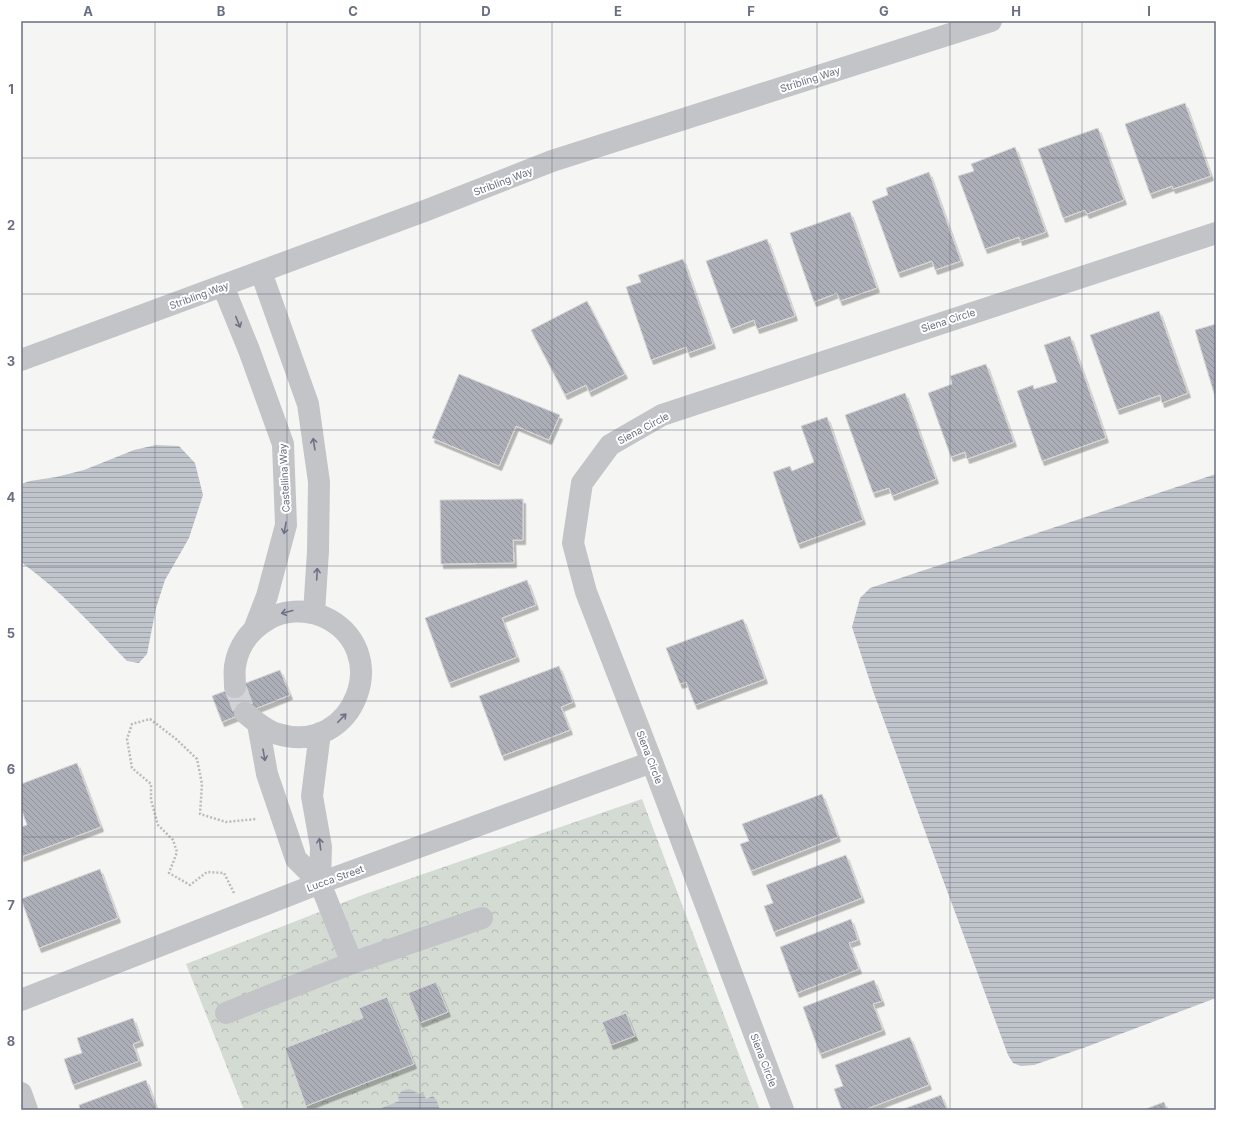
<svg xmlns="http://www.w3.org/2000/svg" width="1237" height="1131" font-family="Inter,sans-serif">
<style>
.park{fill:url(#park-crowns)}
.water{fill:url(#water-rules)}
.building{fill:url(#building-back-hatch);stroke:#d7d8d6;filter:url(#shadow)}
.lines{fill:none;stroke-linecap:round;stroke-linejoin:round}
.minor-tunnel{stroke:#d2d4d7;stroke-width:22;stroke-dasharray:22 11;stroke-linecap:butt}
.path{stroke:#babbbe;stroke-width:2.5;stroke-dasharray:2 2;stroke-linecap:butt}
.minor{stroke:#c3c4c8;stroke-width:22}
.oneway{stroke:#6e7285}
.grid{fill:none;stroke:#696e81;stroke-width:1;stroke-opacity:0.55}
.labels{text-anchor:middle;stroke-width:4;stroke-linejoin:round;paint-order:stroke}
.street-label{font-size:10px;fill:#696e81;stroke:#fff}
.neatline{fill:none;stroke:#696e81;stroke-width:1.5}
.grid-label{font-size:13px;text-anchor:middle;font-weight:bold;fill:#696e81}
</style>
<defs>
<pattern id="park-crowns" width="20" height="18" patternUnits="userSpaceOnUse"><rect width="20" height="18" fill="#d4dbd3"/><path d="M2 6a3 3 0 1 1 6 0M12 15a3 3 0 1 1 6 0" fill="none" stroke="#b0b6b1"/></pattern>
<pattern id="water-rules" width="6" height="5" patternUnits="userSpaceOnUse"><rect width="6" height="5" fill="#c0c4cb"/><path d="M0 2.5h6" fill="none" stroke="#a0a3aa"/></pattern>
<pattern id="building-back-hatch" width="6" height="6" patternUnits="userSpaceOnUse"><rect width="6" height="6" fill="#acafb7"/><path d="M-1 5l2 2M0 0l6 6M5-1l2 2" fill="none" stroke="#90939a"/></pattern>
<filter id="shadow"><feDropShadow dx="2.5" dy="4.5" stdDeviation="0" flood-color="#0004"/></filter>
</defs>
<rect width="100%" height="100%" fill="#f5f6f4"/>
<path class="park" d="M642,799l118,311h-516l-58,-146 179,-70z"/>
<path class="water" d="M156,445l23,1 16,17 8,32 -14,43 -24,42 -9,28 -9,46 -8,9 -12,-2c-34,-35 -66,-70 -106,-99v-78l9,-3 26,-4 28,-7 50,-20z
M1216,474v524l-130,49 -52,18 -13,1 -8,-3 -5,-8 -135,-364 -21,-64 8,-29 10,-10z
M409,1089l5,2 3,4 6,-3 3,7 7,-3 4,5 3,9h-63l22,-9 -1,-6 4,-4z"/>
<path class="building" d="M1185,103l26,73 -38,13 -1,-3 -22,8 -25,-70z
M1098,128l26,72 -37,14 -2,-4 -22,8 -25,-69z
M1015,147l31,85 -26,9 -1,-4 -34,12 -27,-73 16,-5 -3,-7z
M929,172l32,89 -26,9 -3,-9 -34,12 -26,-72 16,-6 -2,-7z
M850,212l27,76 -37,13 -3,-8 -23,9 -24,-69z
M767,239l28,77 -38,13 -3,-9 -23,9 -25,-68z
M683,259l30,85 -25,9 -2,-6 -35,13 -25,-73 15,-5 -3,-7z
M587,301l38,73 -36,18 -3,-7 -21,10 -34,-65z
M1159,311l29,82 -26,10 -2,-8 -43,15 -27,-75z
M1216,324v76l-21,-70z
M1070,336l36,102 -64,23 -25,-70 16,-6 1,4 23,-7 -13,-37z
M986,364l28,78 -47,17 -2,-7 -14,5 -23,-64 24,-9 -2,-8z
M459,374l101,41 -11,25 -33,-14 -17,40 -67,-28z
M905,393l31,86 -44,17 -3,-8 -16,5 -28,-78z
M827,417l36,103 -65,24 -25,-72 17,-6 2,5 22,-9 -13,-36z
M523,499v41h-10l1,23 -73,1 -1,-64z
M527,580l9,25 -34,13 15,39 -68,26 -24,-65z
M743,619l22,60 -70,26 -9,-23 -6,2 -14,-36z
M559,666l14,36 -12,5 9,23 -68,26 -23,-60z
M280,670l10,25 -68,27 -10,-26z
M77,763l24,64 -80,30v-30l6,-2 -6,-17v-24z
M822,794l16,43 -87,34 -11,-27 9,-3 -7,-17z
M846,855l16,43 -88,34 -10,-26 9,-3 -7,-18z
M100,869l18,49 -79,30 -18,-49z
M851,919l7,21 -9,3 10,26 -62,24 -17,-46z
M874,980l8,21 -9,3 10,26 -63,24 -17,-47z
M436,982l12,30 -28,11 -12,-30z
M387,997l27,67 -108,42 -21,-58 78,-30 -4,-10z
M626,1013l9,23 -24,9 -9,-23z
M133,1018l8,23 -8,3 6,17 -66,24 -9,-26 18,-6 -5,-15z
M910,1037l19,48 -65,25h-22l-8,-21 9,-3 -8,-21z
M146,1080l11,30h-77l-1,-5z
M941,1095l6,15h-46z
M1164,1102l3,8h-24z"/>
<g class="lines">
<path class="minor-tunnel" d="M235,687l10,26"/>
<path class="path" d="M234,893l-10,-20 -17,-1 -17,13 -21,-12 8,-21 -4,-12 -15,-15 -7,-25v-16l-19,-16 -5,-29 5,-15 18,-5 26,20 21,20 5,25 -2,30 26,8 30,-3"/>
<path class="minor" d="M261,272l47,132 11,78 -1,69 -4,62
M223,286l26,64 34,94 3,81 -19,71 -12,31
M21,360l406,-150 125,-49 439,-140
M235,687c0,-7 -1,-15 0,-21 3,-20 15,-36 32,-46 16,-10 37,-11 55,-4 74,32 33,141 -44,118 -12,-3 -23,-13 -33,-21
M258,724l9,50 29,85 24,24
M320,733l-8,63 9,51 -1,36 32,80
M21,1000l299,-117 332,-121
M226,1013l126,-50 130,-45
M21,1093l6,17
M783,1110l-131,-348 -66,-170 -13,-49 9,-60 28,-38 52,-30 554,-182"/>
</g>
<defs><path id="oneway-shaft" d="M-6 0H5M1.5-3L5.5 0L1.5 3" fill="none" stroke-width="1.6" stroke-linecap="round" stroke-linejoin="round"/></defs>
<g class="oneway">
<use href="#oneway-shaft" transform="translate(238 322) rotate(68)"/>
<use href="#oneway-shaft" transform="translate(314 444) rotate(-99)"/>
<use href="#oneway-shaft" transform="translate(285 528) rotate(100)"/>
<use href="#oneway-shaft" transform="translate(317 574) rotate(-87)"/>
<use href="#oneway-shaft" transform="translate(287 612) rotate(166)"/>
<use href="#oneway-shaft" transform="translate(342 718) rotate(-46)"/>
<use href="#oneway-shaft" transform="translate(264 755) rotate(80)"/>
<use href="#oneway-shaft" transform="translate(320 844) rotate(-97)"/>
</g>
<path class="grid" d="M155,21v1089M287,21v1089M420,21v1089M552,21v1089M685,21v1089M817,21v1089M950,21v1089M1082,21v1089M21,158h1195M21,294h1195M21,430h1195M21,566h1195M21,701h1195M21,837h1195M21,973h1195"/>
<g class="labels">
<g class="street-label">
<text transform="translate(810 79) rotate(-18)" y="4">Stribling Way</text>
<text transform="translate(503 181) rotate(-21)" y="4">Stribling Way</text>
<text transform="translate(199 295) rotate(-20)" y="4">Stribling Way</text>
<text transform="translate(948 320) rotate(-18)" y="4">Siena Circle</text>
<text transform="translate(643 428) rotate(-28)" y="4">Siena Circle</text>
<text transform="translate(284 478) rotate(-93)" y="4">Castellina Way</text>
<text transform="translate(650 757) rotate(69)" y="4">Siena Circle</text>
<text transform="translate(335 878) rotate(-20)" y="4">Lucca Street</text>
<text transform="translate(764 1060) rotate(69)" y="4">Siena Circle</text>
</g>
</g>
<rect width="1237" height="1131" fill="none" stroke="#ffffff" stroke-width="44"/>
<rect x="22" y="22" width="1193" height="1087" class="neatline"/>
<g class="grid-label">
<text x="88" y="16">A</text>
<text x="221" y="16">B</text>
<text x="353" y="16">C</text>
<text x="486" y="16">D</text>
<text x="618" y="16">E</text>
<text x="751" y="16">F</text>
<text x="884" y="16">G</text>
<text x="1016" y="16">H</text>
<text x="1149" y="16">I</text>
<text x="11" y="94">1</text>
<text x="11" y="230">2</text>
<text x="11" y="366">3</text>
<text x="11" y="502">4</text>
<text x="11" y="638">5</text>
<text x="11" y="774">6</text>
<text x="11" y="910">7</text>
<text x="11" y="1046">8</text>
</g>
</svg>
